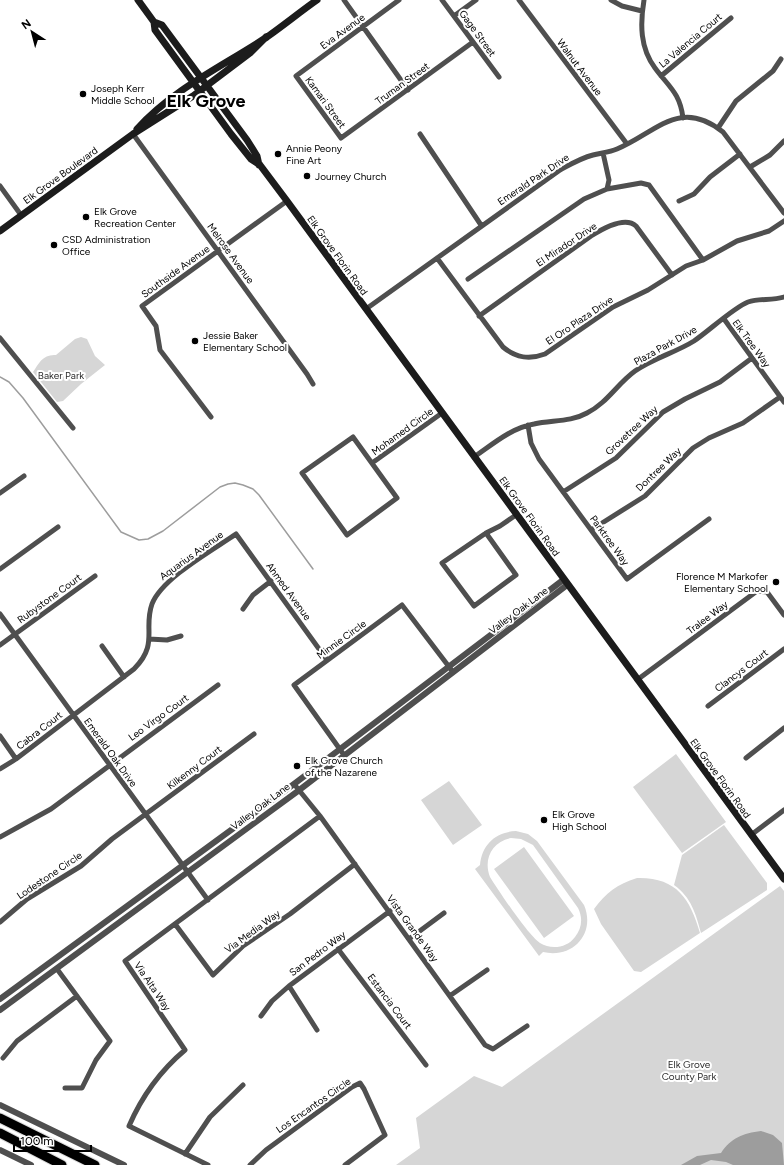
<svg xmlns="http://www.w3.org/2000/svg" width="784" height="1165" font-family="Figtree,sans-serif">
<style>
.green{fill:#d6d6d6;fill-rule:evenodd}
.water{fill:#9d9d9d}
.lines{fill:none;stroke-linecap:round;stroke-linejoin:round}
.stream{stroke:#9d9d9d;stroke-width:1.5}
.motorway-casing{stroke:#dbdbdb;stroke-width:11}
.minor{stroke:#4f4f4f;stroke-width:5}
.tertiary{stroke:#4f4f4f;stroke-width:6}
.secondary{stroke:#1c1c1c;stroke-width:7}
.motorway{stroke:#000;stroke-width:9}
.poi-dot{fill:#000;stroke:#fff;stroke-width:1.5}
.labels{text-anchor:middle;stroke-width:4;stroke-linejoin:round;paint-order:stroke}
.street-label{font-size:10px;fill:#000;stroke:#fff}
.poi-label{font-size:10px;fill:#000;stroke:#fff;text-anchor:start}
.park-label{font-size:10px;fill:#2d2d2d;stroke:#fff}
.town-label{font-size:18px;font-weight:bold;fill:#000;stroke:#fff}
</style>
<rect width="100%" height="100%" fill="#fff"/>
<path class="green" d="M81,337l6,2 8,17 10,9 -24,19 -18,17 -6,1 -24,-30c6,-9 10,-18 23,-17l19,-16z
M676,754l50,68 -44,31 -49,-66z
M449,781l33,44 -29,20 -32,-45z
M724,825l43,58v7l-66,43c-5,-19 -10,-36 -27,-48l8,-30z
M516,831l12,3 9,7 47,64c12,28 -11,54 -41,47l-4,4 -64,-87 5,-4c2,-21 16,-33 36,-34zM511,838l10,1 12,6 45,63c5,10 4,20 -3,29 -8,11 -24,13 -35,6 -12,-8 -42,-53 -50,-66 -7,-18 2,-35 21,-39z
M524,847l50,69 -30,22 -50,-69z
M637,878c39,-1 53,20 63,55l-59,39 -7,-1 -33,-47 -7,-15c12,-16 23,-25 43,-31z
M780,886l4,5v274h-388l24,-17 -4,-30 58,-42 28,11z"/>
<path class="water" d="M761,1131l12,4 9,8 2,22h-51l-7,-3 -15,-2 -11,5h-19l16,-9 24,-3c10,-15 22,-20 40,-22z"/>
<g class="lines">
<path class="stream" d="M0,377l9,5 14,16 98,134 18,8 9,-1 15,-8 57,-44 8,-3 7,-1 8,2 10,4 6,6 54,74"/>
<defs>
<path id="motorway" d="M0,1118l95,47
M0,1133l62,32"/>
</defs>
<use href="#motorway" class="motorway-casing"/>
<path class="minor" d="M344,0l64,90
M399,0l-103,76 45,62 132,-96
M442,0l57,77
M519,0l108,144
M611,0l11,6 20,5
M644,0c-4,24 -4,48 11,68 14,19 25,25 28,50
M454,16l22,-16
M661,76l70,-58
M718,128l18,-27 37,-30 8,-12
M133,134l174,240 6,10
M420,134l61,91
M603,153l6,27 -2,9
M750,167l20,-12 14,-14
M0,186l21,29
M679,201l15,-7 16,-17 30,-23
M437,258l66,89c13,11 26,13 42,7l68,-47 35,-17 38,-24 17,-6 34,-19 32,-10 15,-10
M468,279l116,-80 23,-10 34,-6 8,2 54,75
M366,309l194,-139c11,-6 21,-12 33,-15 8,-2 17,-3 24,-6 39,-16 62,-52 106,-17l61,81
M479,316l112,-80c11,-7 34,-20 45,-10l36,49
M724,319l60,83
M0,338l73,90
M211,417l-51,-67 -4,-24 -14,-20 145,-105
M528,425l3,18 8,16 88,120 82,-60
M353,437l44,61 -50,37 -45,-62z
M474,457c19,-13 37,-29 60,-33 18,-4 37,-2 53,-11 20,-10 30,-29 48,-42 18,-13 40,-18 59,-30 15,-10 39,-33 54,-39 12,-4 24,-1 36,-5
M372,463l70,-50
M563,492l53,-34 47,-46 22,-13 35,-17 32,-24
M0,493l24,-17
M591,530l54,-34 48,-48 16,-10 34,-15 37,-26
M486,533l30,42 -42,31 -32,-43z
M486,533l14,-7 16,-11
M0,569l58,-42
M243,609l10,-14 18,-14
M0,614l208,286
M149,639l18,1 14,-4
M0,645l95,-69
M102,646l22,31
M637,680l120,-89 10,1 17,23
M708,706l76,-57
M0,736l16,23
M344,755l-50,-70 108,-80 51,67
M746,758l38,-30
M0,769l16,-10 118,-90c25,-25 9,-40 18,-65 10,-26 61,-54 84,-70l91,126
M294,784l26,32 165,229 8,4 34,-23
M751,835l33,-25
M0,837l51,-28 167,-124
M0,922l27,-23 54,-33 31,-27 142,-105
M175,924l38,51 30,-29 47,-32 65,-50
M409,939l35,-26
M338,949l88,116
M57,969l53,72 -14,19 -14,28h-17
M289,986l28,44
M451,995l36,-25
M261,1016l11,-15 17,-15 101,-75
M3,1058l14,-17 60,-45
M185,1154l25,-37 33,-32
M208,1165l-79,-39c13,-30 31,-55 56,-76l-60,-89 195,-145
M250,1165l16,-15 86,-63 8,-4 4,6 21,46 -40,30"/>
<path class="tertiary" d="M0,999l294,-215 269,-204
M0,1010l298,-219 269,-206
M0,1105l124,60
M0,1150l31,15"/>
<path class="secondary" d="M138,0l16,22 1,8 76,104 20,25 9,6 27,36 497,678
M154,22l8,3 85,115 10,16 2,9
M137,129c36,-40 86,-63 130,-92 17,-12 33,-25 50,-37
M0,231l133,-97 60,-38 57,-43 16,-16"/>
<use href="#motorway" class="motorway"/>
</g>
<g class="poi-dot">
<circle cx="83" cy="94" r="4"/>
<circle cx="278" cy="154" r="4"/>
<circle cx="307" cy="176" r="4"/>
<circle cx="86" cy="217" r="4"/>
<circle cx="54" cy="245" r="4"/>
<circle cx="195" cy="341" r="4"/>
<circle cx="776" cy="582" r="4"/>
<circle cx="297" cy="766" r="4"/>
<circle cx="544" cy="820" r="4"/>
</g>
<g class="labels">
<g class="street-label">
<text transform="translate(342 31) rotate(-36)" y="4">Eva Avenue</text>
<text transform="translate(478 33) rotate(54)" y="4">Gage Street</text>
<text transform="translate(690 40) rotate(-40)" y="4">La Valencia Court</text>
<text transform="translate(580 67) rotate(53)" y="4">Walnut Avenue</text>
<text transform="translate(402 83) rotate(-36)" y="4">Truman Street</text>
<text transform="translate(326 102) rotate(54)" y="4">Kamari Street</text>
<text transform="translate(60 175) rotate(-36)" y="4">Elk Grove Boulevard</text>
<text transform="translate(533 179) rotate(-34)" y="4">Emerald Park Drive</text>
<text transform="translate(566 244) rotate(-34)" y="4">El Mirador Drive</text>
<text transform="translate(231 253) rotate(54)" y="4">Melrose Avenue</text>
<text transform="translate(338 255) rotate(54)" y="4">Elk Grove Florin Road</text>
<text transform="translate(175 271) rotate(-36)" y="4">Southside Avenue</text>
<text transform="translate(579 320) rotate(-34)" y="4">El Oro Plaza Drive</text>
<text transform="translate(752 343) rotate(54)" y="4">Elk Tree Way</text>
<text transform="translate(665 345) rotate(-29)" y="4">Plaza Park Drive</text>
<text transform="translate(631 430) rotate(-43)" y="4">Grovetree Way</text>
<text transform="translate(402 431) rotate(-36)" y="4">Mohamed Circle</text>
<text transform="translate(658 469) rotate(-44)" y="4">Dontree Way</text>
<text transform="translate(530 516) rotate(54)" y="4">Elk Grove Florin Road</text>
<text transform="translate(610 540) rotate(54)" y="4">Parktree Way</text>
<text transform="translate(191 555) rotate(-36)" y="4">Aquarius Avenue</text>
<text transform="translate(289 591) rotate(54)" y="4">Ahmed Avenue</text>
<text transform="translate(49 598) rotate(-36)" y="4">Rubystone Court</text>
<text transform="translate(518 610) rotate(-37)" y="4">Valley Oak Lane</text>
<text transform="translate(707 617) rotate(-37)" y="4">Tralee Way</text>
<text transform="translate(341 639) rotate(-36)" y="4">Minnie Circle</text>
<text transform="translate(741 670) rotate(-37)" y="4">Clancys Court</text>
<text transform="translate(158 717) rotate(-36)" y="4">Leo Virgo Court</text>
<text transform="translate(39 730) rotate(-38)" y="4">Cabra Court</text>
<text transform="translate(111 752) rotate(54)" y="4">Emerald Oak Drive</text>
<text transform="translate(194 767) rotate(-37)" y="4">Kilkenny Court</text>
<text transform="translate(721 778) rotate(54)" y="4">Elk Grove Florin Road</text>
<text transform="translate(260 806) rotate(-37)" y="4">Valley Oak Lane</text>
<text transform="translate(49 875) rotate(-34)" y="4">Lodestone Circle</text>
<text transform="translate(413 928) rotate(54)" y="4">Vista Grande Way</text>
<text transform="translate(252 931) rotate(-36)" y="4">Via Media Way</text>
<text transform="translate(317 953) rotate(-37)" y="4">San Pedro Way</text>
<text transform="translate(153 986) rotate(56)" y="4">Via Alta Way</text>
<text transform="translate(390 1001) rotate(53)" y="4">Estancia Court</text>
<text transform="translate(313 1105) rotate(-35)" y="4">Los Encantos Circle</text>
</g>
<g class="poi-label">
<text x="91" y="92">Joseph Kerr<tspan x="91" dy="12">Middle School</tspan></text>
<text x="286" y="152">Annie Peony<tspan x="286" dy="12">Fine Art</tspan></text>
<text x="315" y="180">Journey Church</text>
<text x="94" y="215">Elk Grove<tspan x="94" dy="12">Recreation Center</tspan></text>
<text x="62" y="243">CSD Administration<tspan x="62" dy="12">Office</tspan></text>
<text x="203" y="339">Jessie Baker<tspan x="203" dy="12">Elementary School</tspan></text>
<text x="768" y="580" text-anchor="end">Florence M Markofer<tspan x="768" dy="12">Elementary School</tspan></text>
<text x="305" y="764">Elk Grove Church<tspan x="305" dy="12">of the Nazarene</tspan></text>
<text x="552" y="818">Elk Grove<tspan x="552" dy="12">High School</tspan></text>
</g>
<g class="park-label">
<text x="61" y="379">Baker Park</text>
<text x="689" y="1068">Elk Grove<tspan x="689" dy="12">County Park</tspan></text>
</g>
<g class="town-label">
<text x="206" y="107">Elk Grove</text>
</g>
</g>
<g transform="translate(32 32) rotate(324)" stroke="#ffffff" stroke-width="3" paint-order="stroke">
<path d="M0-3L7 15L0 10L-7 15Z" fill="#000000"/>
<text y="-6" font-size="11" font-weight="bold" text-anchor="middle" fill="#000000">N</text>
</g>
<path d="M14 1145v6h77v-6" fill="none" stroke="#000000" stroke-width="2"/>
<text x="20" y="1145" font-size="12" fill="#000000" stroke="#ffffff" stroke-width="3" paint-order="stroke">100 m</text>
</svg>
